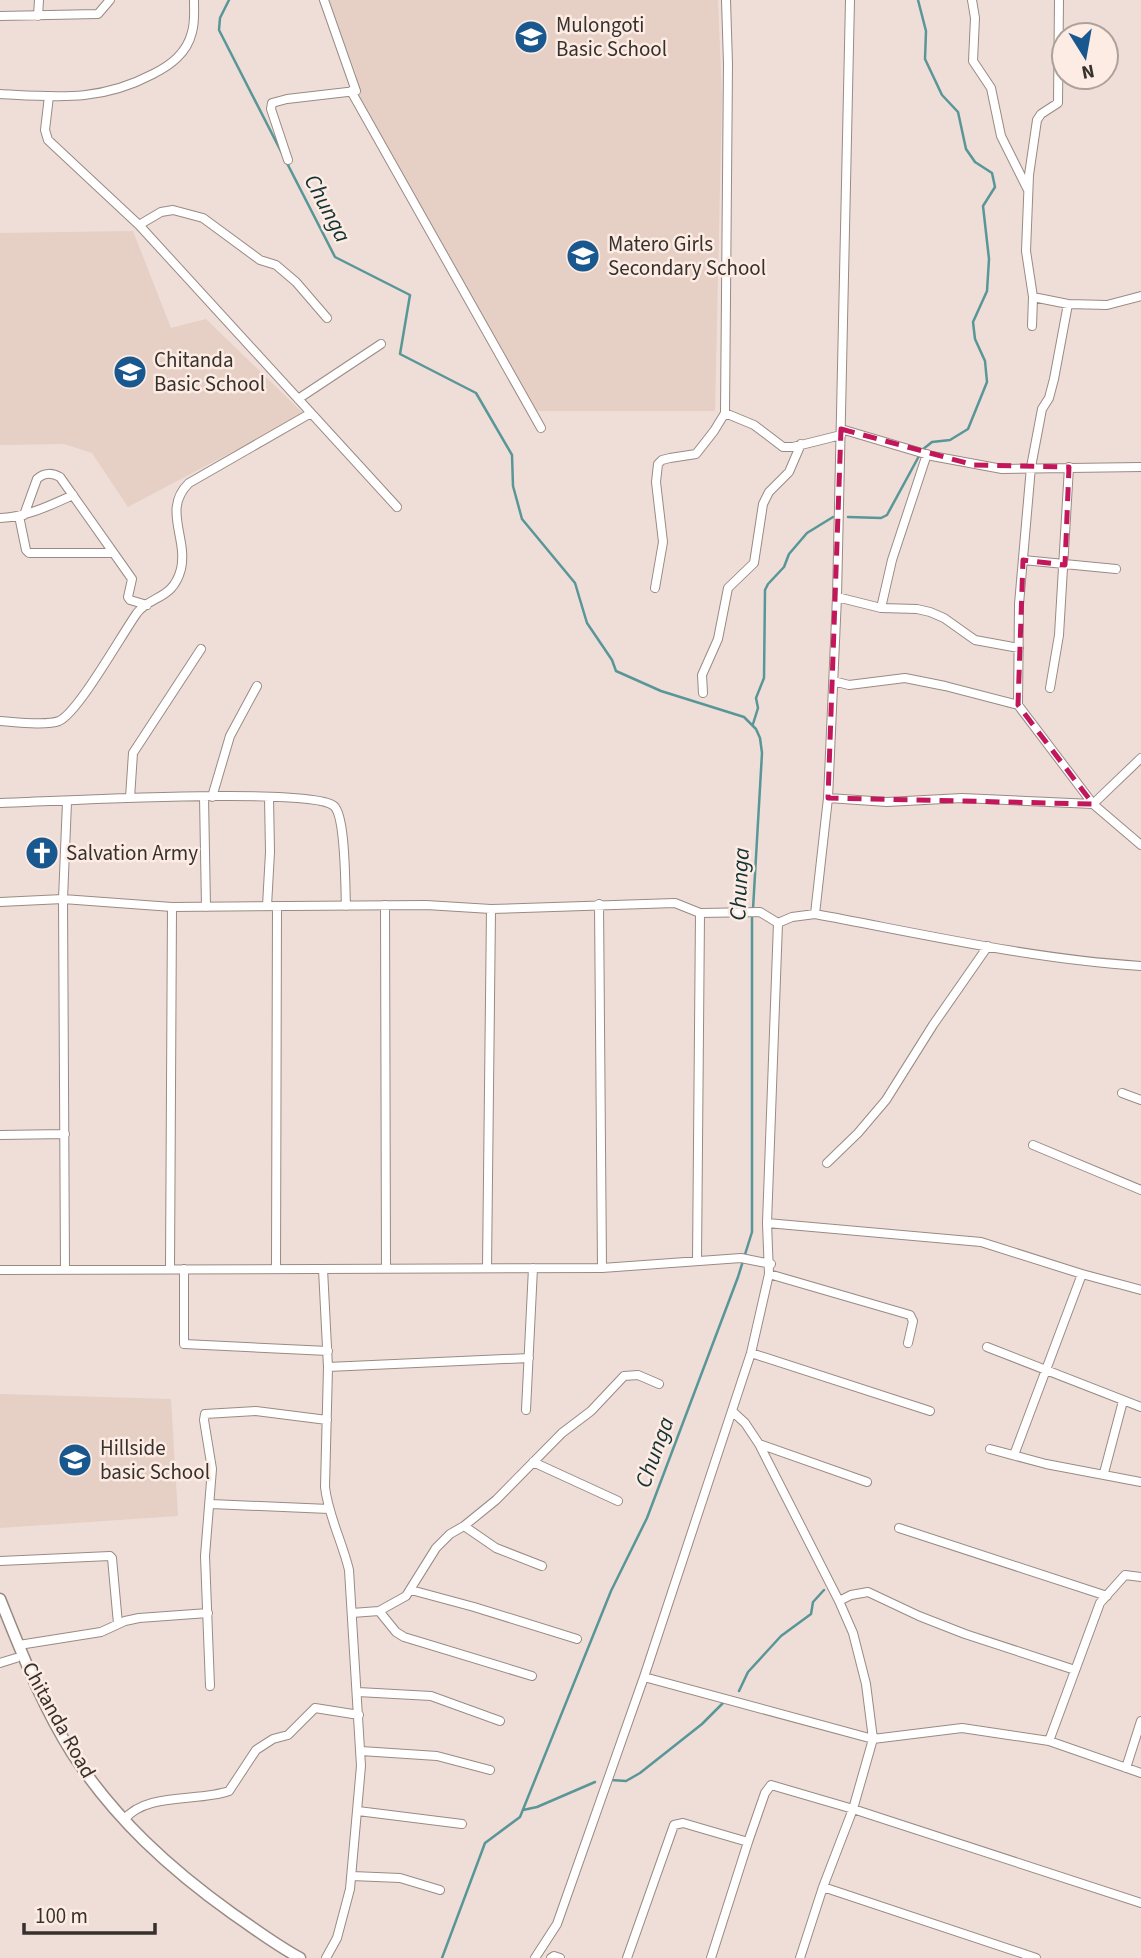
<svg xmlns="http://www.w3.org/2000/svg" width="1141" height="1958" font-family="'Source Sans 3',sans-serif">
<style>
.built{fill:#e6cfc5}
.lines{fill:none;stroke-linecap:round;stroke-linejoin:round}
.stream{stroke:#599698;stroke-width:2.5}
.street-casing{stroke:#998b84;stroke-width:10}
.secondary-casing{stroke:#998b84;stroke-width:13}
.street{stroke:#fff;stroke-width:8}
.secondary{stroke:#fff;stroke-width:10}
.marked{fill:none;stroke:#c2185b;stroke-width:5;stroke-dasharray:14 9;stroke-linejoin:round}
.labels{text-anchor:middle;stroke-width:5;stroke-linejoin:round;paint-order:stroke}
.poi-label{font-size:21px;fill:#37312e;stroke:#fcece4;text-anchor:start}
.street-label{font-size:21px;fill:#37312e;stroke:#fcece4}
.water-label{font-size:23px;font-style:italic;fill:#123233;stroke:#fcece4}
</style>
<rect width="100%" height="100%" fill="#eeded7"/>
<path class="built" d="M328,0h390l4,97 -7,314h-179l-179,-314 -1,-23z
M133,231l38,97 35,-9 98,95 -176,93 -36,-54 -28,-9 -64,1v-212z
M0,1394l171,5 7,117 -178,12z"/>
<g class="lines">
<path class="stream" d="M229,0l-9,18 -1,12 116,227 75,38 -10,59 76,39 36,62 1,31 9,33 53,64 12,40 25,37 4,11 45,20 83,26 12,12 4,9 2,15 -9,156
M918,0l8,31 -1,28 17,36 16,17 8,37 9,13 17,11 3,14 -12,19 6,53 -2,32 -14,31 2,17 10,22 2,21 -19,47 -18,11 -18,2 -10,8
M848,517l33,1 6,-3 32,-59
M753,724l5,-16 -2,-10 8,-20 1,-88 3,-6 16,-17 5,-13 18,-21 26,-16
M739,1691l9,-19 33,-36 30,-22 2,-12 11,-12
M611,1780l15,1 14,-8 62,-49 22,-22
M523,1810l14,-3 58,-25
M442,1958l43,-115 35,-26 91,-226 36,-73 91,-241 14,-45v-316"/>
<defs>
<path id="street" d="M972,0l3,18 -2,43 18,27 10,48 27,54
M1059,0l-1,103 -17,11 -4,6 -8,55 -3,76 7,46 35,7 39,1 34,-9
M0,16l98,-2 12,-14
M38,16l1,-16
M351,91l190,337
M0,94c58,3 100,8 153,-20 18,-9 34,-21 39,-42 3,-10 2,-21 2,-32
M49,96l-4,34 3,10 91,85 258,282
M288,160l-17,-51 1,-6 15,-4 69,-8 -32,-91
M139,225l22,-13 12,-2 30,8 57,42 16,5 20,17 31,36
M1032,326l1,-29
M298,399l83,-55
M725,413l29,12 29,22h10l48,-12
M841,429l91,27 70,13 139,-2
M24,515l13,-36c7,-7 16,-6 23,-2l72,102 -4,18 2,3 17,5
M19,516l7,34 3,3h84
M0,518c26,-1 49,-12 73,-23
M1023,560l93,9
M655,588l8,-46 -7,-60 2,-18 4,-4 8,-2 26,-4 18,-23 11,-18 3,-349 -2,-64
M837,597l44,11 36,1 13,3 14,6 31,22 44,8
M881,608l11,-48 35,-106
M833,681l16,4 56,-7 40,8 73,19 75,99 48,41
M1050,688l9,-53 10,-168
M703,693l-1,-18 16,-36 10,-51 26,-25 9,-59 6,-12 20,-20 12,-28
M1018,705l1,-101 12,-137 11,-58 7,-11 5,-19 14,-75
M0,721c15,1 46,5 59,0 19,-8 63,-87 78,-108 14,-18 36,-13 44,-44 7,-32 -19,-60 8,-86l122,-70
M204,797l2,110
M212,797l18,-61 27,-50
M130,798l3,-45 68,-104
M828,798l59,4 75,-4 131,6 48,-46
M0,803c46,-1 312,-17 334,3 12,11 11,82 12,100
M0,902l63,-3 109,8 254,-2 65,4 184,-6 25,10 60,-1 18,11
M599,904l3,364
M385,905l1,363
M267,906l3,-54 -1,-55
M815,914l13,-116 9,-201 13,-597
M778,923l14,-6 23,-3c108,20 216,45 326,52
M1122,1093l19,7
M0,1135l65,-1
M1033,1145l108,45
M827,1163l31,-30 28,-33 47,-75 55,-79
M767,1223l214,19 101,32 59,16
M697,1261l3,-348
M276,1268l1,-362
M487,1268l4,-359
M65,1269l-2,-370 4,-97
M170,1269l2,-362
M184,1269v75l144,7
M323,1269l5,98 201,-9
M0,1270l602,-2 139,-10 30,6
M769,1274l141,41 3,6 -5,22
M987,1347l154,60
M751,1353l179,58
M526,1410l7,-142
M732,1411l13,12 14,21 80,157 14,32 13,51 7,55 -20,70 -30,78 -23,71
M759,1444l108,38
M990,1449l56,15 95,18
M1014,1455l68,-181
M533,1462l85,39
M1104,1473l19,-72
M211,1504l118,5
M464,1526l32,22 46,18
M899,1528l208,68
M0,1561l110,-5 2,2 6,66
M411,1590l63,17 103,32
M839,1601l12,-6 17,-3 51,24 46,18 110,36
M379,1611l17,21 8,5 128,39
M352,1613l27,-2 27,-15 30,-48 14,-14 14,-8 32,-26 66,-67 29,-22 33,-35 14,-1 21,9
M19,1645l82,-13 24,-11 14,-3 69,-5
M0,1663l16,-5
M644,1677l229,62 89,-11 87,13 92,32
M210,1686l-5,-130 7,-87 -8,-49 1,-6 51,-3 71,9
M358,1692l73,4 69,25
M1049,1741l51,-138 25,-28 16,2
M361,1751l76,5 53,14
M1126,1768l15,-47
M358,1811l104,13
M124,1820c21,-28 75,-18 105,-29l27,-41 17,-11 15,-4 27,-27 44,7
M352,1876l48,2 40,12
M823,1887l213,71
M326,1958l11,-20 13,-49 11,-123 -12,-196c-7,-29 -21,-55 -24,-83l3,-120
M535,1958l22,-34 87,-247 107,-324 18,-79 -2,-51 11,-300
M551,1958l3,-2 6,2
M627,1958l47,-133 9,-2 65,19
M711,1958l37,-116 17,-49 6,-8 82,24 288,94"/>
<path id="secondary" d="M0,1599c21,52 42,107 72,154 43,66 98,116 161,161 22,15 43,31 67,44"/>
</defs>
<use href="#street" class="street-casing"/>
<use href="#secondary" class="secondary-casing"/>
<use href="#street" class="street"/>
<use href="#secondary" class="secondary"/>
</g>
<path class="marked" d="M841,429l133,36 95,2 -4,98 -42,-5 -5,145 75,99 -265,-6z"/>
<defs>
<symbol id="school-disc" viewBox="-11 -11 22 22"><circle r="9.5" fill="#19588e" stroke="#fcece4"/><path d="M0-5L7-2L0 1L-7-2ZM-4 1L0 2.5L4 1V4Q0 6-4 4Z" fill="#fff"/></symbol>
<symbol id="church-disc" viewBox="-11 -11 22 22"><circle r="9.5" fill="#19588e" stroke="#fcece4"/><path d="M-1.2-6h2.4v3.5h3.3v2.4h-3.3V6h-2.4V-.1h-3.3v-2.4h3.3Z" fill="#fff"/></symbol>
</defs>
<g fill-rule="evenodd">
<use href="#school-disc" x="512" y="18" width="38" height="38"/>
<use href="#school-disc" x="564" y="237" width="38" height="38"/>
<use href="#school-disc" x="111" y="353" width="38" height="38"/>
<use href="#church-disc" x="23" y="834" width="38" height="38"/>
<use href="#school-disc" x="56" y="1441" width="38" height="38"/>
</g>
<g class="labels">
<g class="poi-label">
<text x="556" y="32">Mulongoti<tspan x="556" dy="24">Basic School</tspan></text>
<text x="608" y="251">Matero Girls<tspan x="608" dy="24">Secondary School</tspan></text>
<text x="154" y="367">Chitanda<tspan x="154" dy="24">Basic School</tspan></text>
<text x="66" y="860">Salvation Army</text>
<text x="100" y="1455">Hillside<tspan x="100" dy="24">basic School</tspan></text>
</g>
<g class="street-label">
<text transform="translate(59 1720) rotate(61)" y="7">Chitanda Road</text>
</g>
<g class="water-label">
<text transform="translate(328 208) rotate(62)" y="8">Chunga</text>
<text transform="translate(739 884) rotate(-87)" y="8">Chunga</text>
<text transform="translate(654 1452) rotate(-70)" y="8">Chunga</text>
</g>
</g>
<g transform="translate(1085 56) rotate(169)"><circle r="33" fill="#fcece4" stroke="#ada19b" stroke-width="2"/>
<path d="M0-5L12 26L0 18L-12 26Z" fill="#19588e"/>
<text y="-10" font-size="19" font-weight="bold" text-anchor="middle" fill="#37312e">N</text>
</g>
<path d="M24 1923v10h131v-10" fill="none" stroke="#37312e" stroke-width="3.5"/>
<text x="35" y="1923" font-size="21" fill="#37312e" stroke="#fcece4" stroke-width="5" paint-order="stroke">100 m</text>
</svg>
